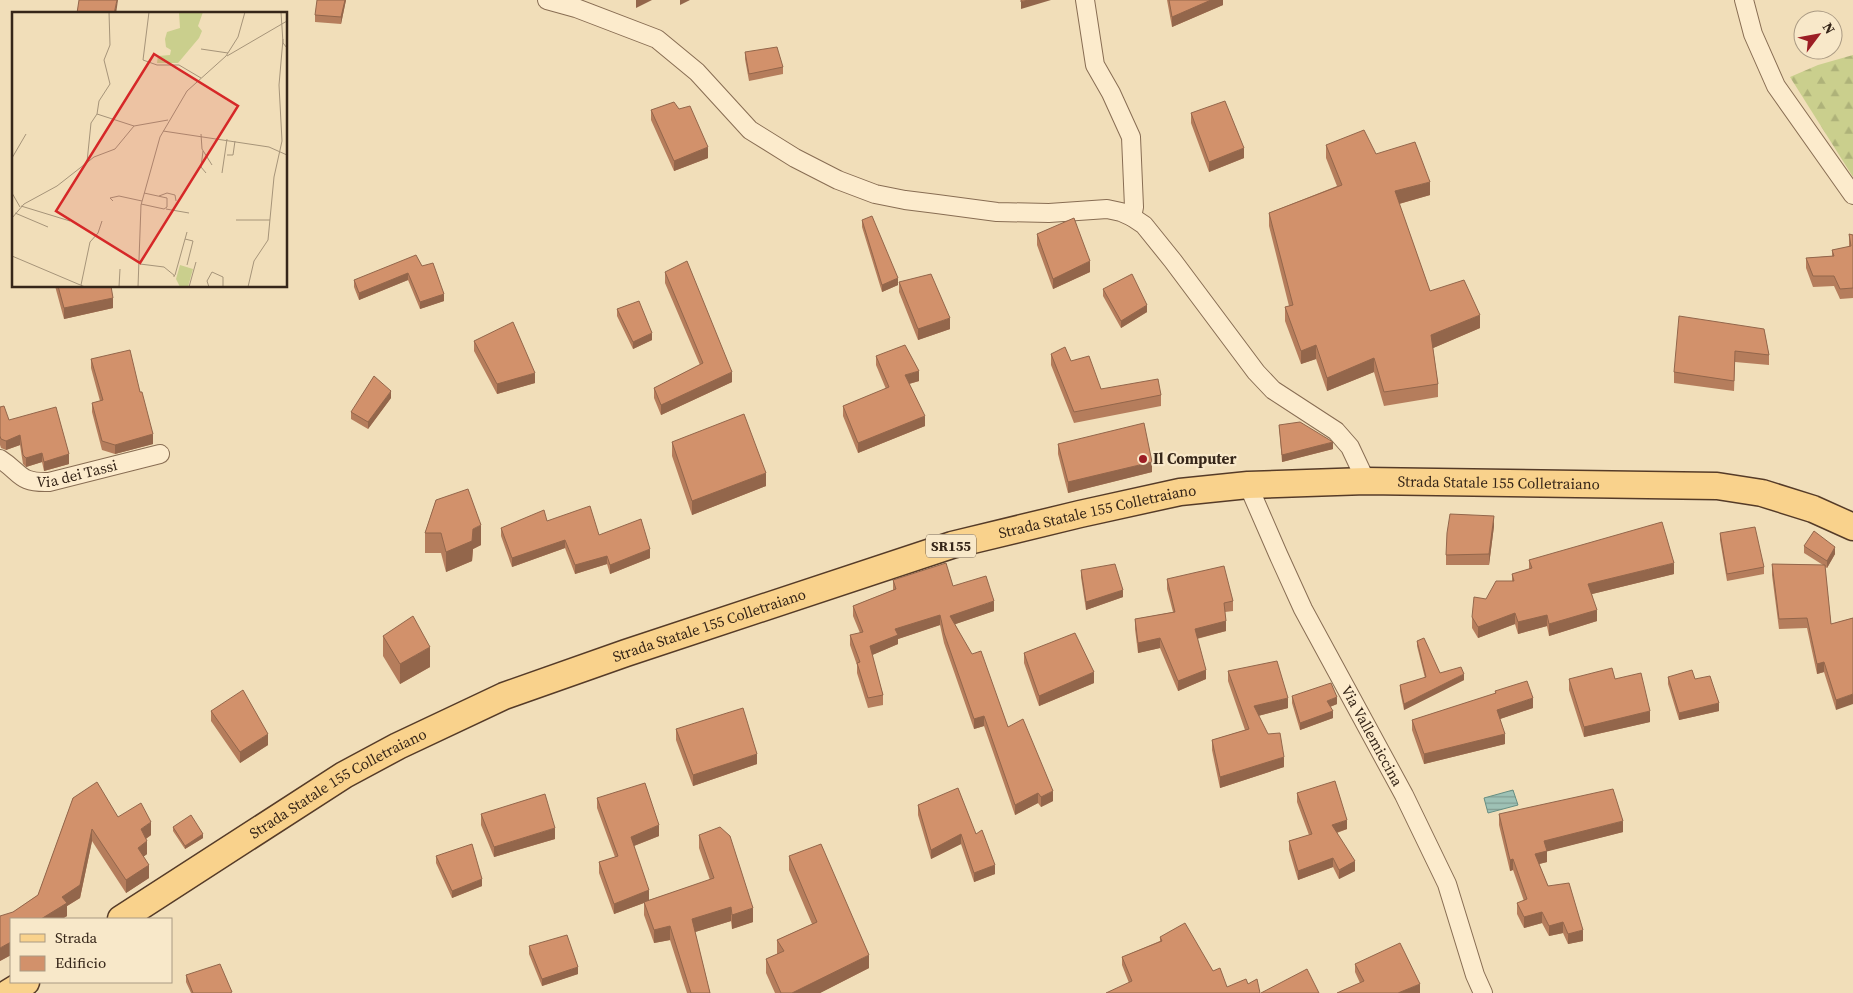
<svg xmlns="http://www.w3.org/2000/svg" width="1853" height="993" font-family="'Source Serif 4',serif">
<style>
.forest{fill:url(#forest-firs)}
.water{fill:url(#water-rules);stroke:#668e82}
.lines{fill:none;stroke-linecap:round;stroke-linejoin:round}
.minor-casing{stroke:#886d53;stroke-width:20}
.primary-casing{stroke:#553b28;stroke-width:29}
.minor{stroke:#fcebcc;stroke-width:18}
.primary{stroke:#f9d28c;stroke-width:26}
.wall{fill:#b57d5c}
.shaded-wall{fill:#93664b}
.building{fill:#d2916b;stroke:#93664b}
.poi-dot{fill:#9c1e25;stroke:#f8e8c9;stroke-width:2}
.labels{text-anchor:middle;stroke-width:4.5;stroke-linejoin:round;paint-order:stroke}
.shield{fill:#f8e8c9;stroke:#70604e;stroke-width:1}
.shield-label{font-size:14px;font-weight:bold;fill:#362619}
.poi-label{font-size:15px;font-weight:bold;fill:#362619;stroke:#f8e8c9;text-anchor:start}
.street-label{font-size:15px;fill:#362619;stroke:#f8e8c9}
.inset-road{fill:none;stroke:#a69479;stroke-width:1}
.view{fill:#d62828;fill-opacity:0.15;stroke:#d62828;stroke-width:2.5}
.inset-edge{fill:none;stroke:#362619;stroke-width:2.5}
</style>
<defs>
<pattern id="forest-firs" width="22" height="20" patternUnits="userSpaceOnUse" patternTransform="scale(1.25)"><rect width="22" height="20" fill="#cacf8d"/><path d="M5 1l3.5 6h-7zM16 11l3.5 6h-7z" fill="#aeb279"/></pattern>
<pattern id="water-rules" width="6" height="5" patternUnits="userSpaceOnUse" patternTransform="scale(1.25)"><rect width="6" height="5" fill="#9ec1b5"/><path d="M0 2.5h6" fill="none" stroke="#829d92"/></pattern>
</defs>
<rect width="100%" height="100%" fill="#f1deb9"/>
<path class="forest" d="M1853,55v122l-63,-100 28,-12z"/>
<path class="water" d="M1513,790l5,15 -30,8 -4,-15z"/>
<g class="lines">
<defs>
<g id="minor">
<path d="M547,0l29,8 81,31 40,33 53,58 45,28 43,22 37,14 30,6 32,4 60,8 52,1 58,-4 14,3 11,5 12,8 29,36 83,111 17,18 63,41 14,16 16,34"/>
<path d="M1085,0l10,65 16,28 20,44 3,70 -2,10"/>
<path d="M1744,0l9,34 23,52 77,109"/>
<path id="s1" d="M0,459c22,14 18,24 49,23l111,-28"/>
<path id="s2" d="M1248,485l30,69 25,55 101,186 43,89 28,91 8,18"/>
</g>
<g id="primary">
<path id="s3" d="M121,919l223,-144 54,-29 106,-50 122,-43 326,-108 128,-31 100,-22 68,-7 118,-4 351,5 45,7 51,16 40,18"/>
<path d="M8,993l18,-11"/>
</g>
</defs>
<use href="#minor" class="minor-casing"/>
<use href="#primary" class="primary-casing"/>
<use href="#minor" class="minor"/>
<use href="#primary" class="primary"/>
</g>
<path class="wall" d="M346,0l-5,24 -26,-2v-7z
M1167,0h56v5l-51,22z
M745,52l38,15v7l-34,7 -4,-22z
M651,110l57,48 -34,13 -23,-51z
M1191,113l53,45 -35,14 -18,-49z
M1326,145l50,9 54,41 -31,9 31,87 50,37 -47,20 5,36v13l-54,9 -10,-34 -47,19 -11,-32 -15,5 -16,-43v-14l4,-1 -20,-80v-13l68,-27 -11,-28z
M862,220l36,65 -16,7 -20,-65z
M1037,234l53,38 -37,17 -16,-44z
M1849,234l4,1v63l-13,1 -6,-13 -21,1 -7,-19v-10l26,-2v-6l17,-3z
M422,266l22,35 -24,8 -12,-29 -49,20 -5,-13v-7z
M665,272l67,110 -71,33 -7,-17v-10l46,-23 -35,-82z
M899,282l51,47 -32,11 -19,-48z
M55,286h56l2,22 -49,11z
M1103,289l44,23 -26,16 -18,-32z
M617,309l35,31 -19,9 -16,-33z
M1764,329l5,26v10l-34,-3 -1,29 -60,-8v-11z
M474,341l61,42 -38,11 -23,-43z
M1051,354l20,7 30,28 60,6v11l-87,17 -23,-58z
M876,356l43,25 -10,3 16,42 -67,27 -15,-37v-10l43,-17 -10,-24z
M91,359l49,33 13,52 -38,10 -13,-4 -10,-38v-9l8,-2 -9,-33z
M391,398l-23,31 -17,-10v-7z
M0,407l9,13 60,44 -25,7 -2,-9 -16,5 -3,-3 -3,-19 -14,5 -5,-2 -1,-3z
M1279,425l54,24 -51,13z
M672,442l94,44 -74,29 -20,-59z
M1058,444l94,28 -84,21 -10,-39z
M436,500l45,45 -8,4 -1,12 -26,11 -5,-19h-16v-20z
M547,521l52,14 51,23 -40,16 -3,-10 -32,10 -10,-26 -53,19 -11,-31v-8z
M1494,526l-5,39h-43v-10z
M1720,533l44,34v7l-37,7 -7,-41z
M1804,546l31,8 -8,14 -2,-1 6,57 22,-6 -17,92 -12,-38 -7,2 -10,-46 -28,1 -7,-54v-11l51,1 -19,-12z
M1529,560l145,14 -82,20 5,27 -48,15 -2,-10 -29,8 -3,-10 -37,14 -6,-10v-11l14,-18 26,-18v-7l17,-5z
M1081,570l42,27 -37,13 -5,-33z
M1167,579l66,22v10l-8,1 1,19 -29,8 9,40 -28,12 -18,-43 -22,5 -3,-24v-10l38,-7 -6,-23z
M893,580l60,6 41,25 -39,13 53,103 45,74 -12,6 -3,-4 -23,12 -31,-89 -10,3 -30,-86 -4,-18 -42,14v5l-26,11 11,40v10l-15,3 -11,-35v-8l-7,-20v-10l10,-2 -7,-17v-10l40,-16z
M383,636l47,31 -30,17 -17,-28z
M1417,641l23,32 24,7 -60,30 -4,-19v-6l25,-7 -8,-32z
M1024,653l70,30 -55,23 -15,-43z
M1228,671l60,37 -30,8 26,51 -64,21 -8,-38v-10l33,-10 -17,-49z
M1668,677l27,2 24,32 -40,9 -11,-36z
M1569,679h46l35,43 -66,15 -15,-47z
M1495,691l38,17 -33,11 5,25 -81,20 -12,-34v-10l83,-26z
M1292,696l45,8 -7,3 3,11 -33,12 -8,-27z
M211,711l57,34 -28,18 -29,-42z
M676,729l81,35 -64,22 -17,-46z
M1297,793l50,36 -10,4 18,38 -16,8 -6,-12 -35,13 -9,-30v-9l20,-6 -12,-33z
M73,798l45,19 33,18 -5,4 1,15 -4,3 6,21 -23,15 -34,-52 -12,57 -13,8v10l-5,3h-51v36l-11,6 13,-49 25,-17z
M597,798l62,38 -25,10 15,54 61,-20 -11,-32v-13l54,87 -21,7 -1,-8 -36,11 15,61h-23l-17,-53 -16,3 -10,-28v-12l-30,11 -15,-41v-11l16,-5 -18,-49z
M918,805l58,29 19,40 -21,8 -13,-38 -30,15 -13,-44z
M481,814l74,25 -61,18 -13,-32z
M1499,814l124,18 -76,19v11l-8,2 9,22 35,55 -15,3 -5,-11 -14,3 -7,-13 -18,5 -7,-14v-11l7,-2 -11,-31 -3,1 -11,-46z
M173,827l30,11 -18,11 -12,-18z
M436,856l46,30 -30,12 -16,-35z
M789,856l80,112 -49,25h-45l-9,-20v-14l11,-5v-14l35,-16 -23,-54z
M1160,937l53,34 14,16 21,-3 12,9 -131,-10 -7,-18v-8l38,-16z
M529,946l49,28 -36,12 -13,-32z
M1355,964l65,29h-83l23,-10 -5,-11z
M186,975l46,18h-41l-5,-11z"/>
<path class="shaded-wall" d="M117,0h1l-2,14h-2z
M345,0h1l-5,24v-7z
M636,0h16l-16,8z
M680,0h10l-10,5z
M1028,0h23l-30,9v-7z
M1211,0h12v5l-51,22v-10z
M708,147v11l-34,13v-10z
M1244,148v10l-35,14v-10z
M1430,182v13l-35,10v-14z
M1090,261v11l-37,17v-10z
M408,273v7l-49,20v-7z
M898,278v7l-16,7v-7z
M444,294v7l-24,8v-7z
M113,298v10l-49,11v-11z
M1147,305v7l-26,16v-7z
M1480,315v13l-49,21v-14z
M950,318v11l-32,11v-11z
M652,333v7l-19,9v-7z
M1316,345v14l-15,5v-13z
M1374,358v14l-47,19v-13z
M919,371v10l-14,4v-10z
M732,372v10l-71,33v-10z
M535,373v10l-38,11v-10z
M391,391v7l-23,31v-7z
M925,416v10l-67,27v-10z
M153,434v10l-38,10v-9z
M20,435v10l-14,5v-9z
M1333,442v7l-51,13v-7z
M42,453v9l-16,5v-9z
M69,454v10l-25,7v-9z
M1152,462v10l-84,21v-11z
M766,473v13l-74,29v-14z
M1494,516v10l-5,39v-11z
M481,525v20l-8,4 -1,12 -26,11v-20l27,-23z
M565,540v8l-53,19v-9z
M1835,547v7l-8,14v-7z
M650,549v9l-40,16v-9z
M607,556v8l-32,10v-9z
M1674,563v11l-86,21v-11z
M1123,590v7l-37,13v-8z
M994,601v10l-44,15v-10z
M1597,610v11l-48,15v-12z
M1515,613v11l-37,14v-11z
M940,615v10l-42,14v5l-28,12v-10l25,-17z
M1547,615v11l-29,8v-12z
M1226,621v10l-31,8v-10z
M1160,638v10l-22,5v-10z
M430,647v20l-30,17v-20z
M1824,662v10l-7,2v-10z
M1206,670v9l-28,12v-10z
M1094,672v11l-55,23v-10z
M1464,674v6l-60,30v-6z
M1853,694v10l-17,6v-10z
M1337,697v7l-10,4v-7z
M1288,698v10l-34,9v-11z
M1533,698v10l-36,12v-10z
M1719,703v8l-40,9v-7z
M1333,711v7l-33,12v-7z
M1650,711v11l-66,15v-10z
M984,716v10l-10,3v-10z
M268,734v11l-28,18v-11z
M1505,734v10l-81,20v-10z
M757,754v10l-64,22v-11z
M1284,757v10l-64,21v-11z
M1053,791v10l-12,6v-10z
M1038,793v10l-23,12v-10z
M1347,820v9l-15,5v-9z
M1623,821v11l-78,20 2,-1v11l-12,3v-11l9,-13z
M151,822v13l-10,7v-13z
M659,825v11l-28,11v-10z
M555,828v11l-61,18v-10z
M92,829v12l-12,57 -13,8v10l-5,3h-21l21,-22z
M203,834v4l-18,11v-3z
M961,834v10l-30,15v-9z
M147,841v13l-9,7v-13z
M1333,858v9l-35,13v-9z
M1513,859v11l-3,1v-11z
M1355,861v10l-16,8v-9z
M149,865v13l-23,15v-13z
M995,865v9l-21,8v-9z
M482,879v7l-30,12v-7z
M649,890v11l-35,13v-10z
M731,907v14l-39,12v-14z
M753,908v14l-21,7v-14z
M1542,912v11l-18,5v-11z
M1563,922v11l-14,3v-10z
M670,926v14l-16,3v-13z
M1583,930v11l-15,3v-10z
M11,942v13l-11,6v-13z
M869,955v13l-49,25h-28z
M578,967v7l-36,12v-7z
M1420,984v9h-22z"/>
<path class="building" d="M79,0h38l-3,14h-30l-7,-1z
M317,0h28l-4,17 -26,-2z
M1021,0h7l-7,2z
M1169,0h42l-39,17z
M777,47l6,20 -34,7 -4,-22z
M1225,101l19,47 -35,14 -18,-49z
M674,102l5,7 11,-3 18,41 -34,14 -23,-51z
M1364,130l12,24 39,-12 15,40 -35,9 35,100 34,-11 16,35 -49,20 7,49 -54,8 -10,-34 -47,20 -11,-33 -15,6 -16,-44 8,-2 -24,-92 73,-28 -16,-40z
M872,216l26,62 -16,7 -20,-65z
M1074,218l16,43 -37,18 -16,-45z
M1849,234l4,1v53l-13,1 -6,-13h-21l-7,-18 28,-2 -2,-6 19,-4z
M416,255l6,11 11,-3 11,31 -24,8 -12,-29 -49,20 -5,-13z
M687,261l45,111 -71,33 -7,-17 49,-25 -38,-91z
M931,274l19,44 -32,11 -19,-47z
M1132,274l15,31 -26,16 -18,-32z
M58,286h53l2,12 -49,10z
M639,301l13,32 -19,9 -16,-33z
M1679,316l85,13 5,26 -34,-4 -1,30 -60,-9z
M513,322l22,51 -38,11 -23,-43z
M905,345l14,26 -14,4 20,41 -67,27 -15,-37 46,-19 -13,-31z
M1065,347l6,14 18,-5 12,33 57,-10 3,16 -87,17 -23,-58z
M130,350l10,42h2l11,42 -38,11 -13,-4 -10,-38 11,-3 -12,-41z
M374,376l17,15 -23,31 -17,-10z
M4,406l5,14 47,-13 13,47 -25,8 -2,-9 -16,5 -3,-3 -3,-20 -14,6 -5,-2 -1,-3v-29z
M744,414l22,59 -74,28 -20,-59z
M1300,422l33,20 -51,13 -3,-30z
M1144,423l8,39 -84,20 -10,-38z
M468,489l13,36 -8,4 -1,12 -26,11 -5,-19h-16l11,-33z
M590,506l9,29 42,-16 9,30 -40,16 -3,-9 -32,9 -10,-25 -53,18 -11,-30 43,-18 3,11z
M1450,514l44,2 -5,38 -43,1 1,-22z
M1662,522l12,41 -86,21 9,26 -48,14 -2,-9 -29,7 -3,-9 -37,14 -6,-10 2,-20 12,2 10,-18h18l-2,-7 20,-6 -3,-8z
M1755,527l9,40 -37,7 -7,-41z
M1814,531l21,16 -8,14 -23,-15z
M946,563l7,23 33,-10 8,25 -44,15 22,38 9,-3 27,76 15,-8 30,72 -12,6 -3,-4 -23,12 -31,-89 -10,3 -30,-86 -4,-18 -45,14 3,6 -28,11 13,49 -15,3 -11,-35 3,-1 -10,-27 13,-3 -10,-26 43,-17 -3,-9z
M1115,564l8,26 -37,12 -5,-32z
M1772,564l53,1 6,59 22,-6v76l-17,6 -12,-38 -7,2 -10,-46 -28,1z
M1224,566l9,35 -9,2 2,18 -31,8 11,41 -28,11 -18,-43 -22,5 -3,-24 40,-7 -8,-33z
M413,616l17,31 -30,17 -17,-28z
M1075,633l19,39 -55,24 -15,-43z
M1424,638l16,35 21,-6 3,7 -60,30 -4,-19 26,-8 -9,-36z
M1277,661l11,37 -34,8 14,28 12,-1 4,24 -64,20 -8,-37 37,-11 -21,-58z
M1612,668l3,11 26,-6 9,38 -66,16 -15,-48z
M1692,670l3,9 15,-3 9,27 -40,10 -11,-36z
M1527,681l6,17 -36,12 8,24 -81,20 -12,-34 84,-27 -1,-2z
M1331,683l6,14 -10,4 6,10 -33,12 -8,-27z
M243,690l25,44 -28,18 -29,-41z
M743,708l14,46 -64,21 -17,-46z
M1335,781l12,39 -15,5 23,36 -16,9 -6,-12 -35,13 -9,-30 23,-7 -15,-41z
M97,782l21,35 23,-14 10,19 -10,7 6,12 -9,7 11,17 -23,15 -34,-51 -12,56 -18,12 5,6 -26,16h-30v23l-11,6v-32l13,-4 25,-17 35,-97z
M645,783l14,42 -28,12 18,53 -35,14 -15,-42 19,-6 -21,-58z
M958,788l18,46 6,-4 13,35 -21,8 -13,-39 -30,16 -13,-45z
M1613,789l10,32 -79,20 3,10 -12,3 13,32 21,-3 14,47 -15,4 -5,-12 -14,4 -7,-14 -18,5 -7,-14 10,-4 -14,-40 -3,1 -11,-46z
M545,794l10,34 -61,19 -13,-33z
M191,815l12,19 -18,12 -12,-19z
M720,827l10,9 23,72 -21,7 -1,-8 -39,12 18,74h-19l-21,-67 -16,4 -10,-28 70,-24 -15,-43z
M472,844l10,35 -30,12 -16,-35z
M821,844l48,111 -77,38h-11l-15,-34 18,-8 -7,-11 40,-18 -28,-66z
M1185,923l28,48 7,-3 7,19 19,-8 2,5 9,-5 3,14h-154l26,-12 -10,-24 40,-16 -2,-4z
M567,935l11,32 -36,12 -13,-33z
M1400,943l20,41 -22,9h-61l27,-12 -9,-17z
M220,964l12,28 -2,1h-37l-7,-18z
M1307,969l12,24h-58z"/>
<circle class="poi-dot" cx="1143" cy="459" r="5"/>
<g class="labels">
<rect class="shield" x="926" y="534.5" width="50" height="23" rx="4"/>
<g class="shield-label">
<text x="951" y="551">SR155</text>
</g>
<g class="poi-label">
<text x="1153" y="464">Il Computer</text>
</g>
<g class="street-label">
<text dy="5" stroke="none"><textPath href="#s1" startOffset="85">Via dei Tassi</textPath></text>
<text dy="5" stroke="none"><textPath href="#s3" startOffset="1470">Strada Statale 155 Colletraiano</textPath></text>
<text dy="5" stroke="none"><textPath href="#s3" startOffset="1066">Strada Statale 155 Colletraiano</textPath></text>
<text dy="5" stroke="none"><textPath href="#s3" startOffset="661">Strada Statale 155 Colletraiano</textPath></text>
<text dy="5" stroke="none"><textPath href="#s2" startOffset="280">Via Vallemiccina</textPath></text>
<text dy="5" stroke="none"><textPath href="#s3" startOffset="256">Strada Statale 155 Colletraiano</textPath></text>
</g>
</g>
<g transform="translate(12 12)">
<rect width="275" height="275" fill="#f1deb9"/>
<path d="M167,0h24l-5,14 4,5 -3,7 -21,25h-21l1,-7 12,-1 1,-5 -5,-3 -1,-8 2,-7 13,-4z" fill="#cacf8d"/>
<path d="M168,253l13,4 -5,18h-8l-4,-8z" fill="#cacf8d"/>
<path class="inset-road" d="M137,0l-6,48 14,5h22l22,13M269,0l2,31 4,5M189,37l27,4M215,44l60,-35M85,102l37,12M151,119l106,16 18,8M189,122l1,15 10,16M191,139l-2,16 5,6M215,143h6l2,-14M0,146l14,-24M75,150l4,-39 6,-9 2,-13 11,-17 -6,-24 6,-15 -1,-33M210,161l5,-34M0,181l8,14M147,184l8,-3 8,2 1,6M101,189l-3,-3 9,-2 23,5M129,192l23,5 3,-2v-9l-23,-5M9,194l49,15M154,197l23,4M3,201l33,14M0,206l12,-14 33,-18 37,-29 21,-8 19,-23 34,-6M224,208h34M173,227l8,2 -6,24M0,244l73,31M128,252l24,3 11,9h-2M163,263l12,-43M69,273l9,-43 8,-9 4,-12M107,275l1,-18M126,275l3,-82 19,-68 27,-46 39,-35 12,-19 7,-25M177,275l7,-25M197,275l-2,-6 5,-9 11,5v10M236,275l6,-26 14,-21 6,-63 8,-36 -3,-56 4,-46"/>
<path class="view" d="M142,42l84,52 -98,157 -84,-52z"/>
<rect width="275" height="275" class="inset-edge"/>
</g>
<rect x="10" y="918" width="162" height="65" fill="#f8e8c9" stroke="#aa9a83"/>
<rect x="20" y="934" width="25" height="8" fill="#f9d28c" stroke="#aa9a83"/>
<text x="55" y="943" font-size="15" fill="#362619">Strada</text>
<rect x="20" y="956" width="25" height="15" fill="#d2916b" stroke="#aa9a83"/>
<text x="55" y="968" font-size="15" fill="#362619">Edificio</text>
<g transform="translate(1818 35) rotate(58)"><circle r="24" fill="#f8e8c9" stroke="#aa9a83"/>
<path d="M0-4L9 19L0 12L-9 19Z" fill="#9c1e25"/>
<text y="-8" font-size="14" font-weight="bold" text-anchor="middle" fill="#362619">N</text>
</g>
</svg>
